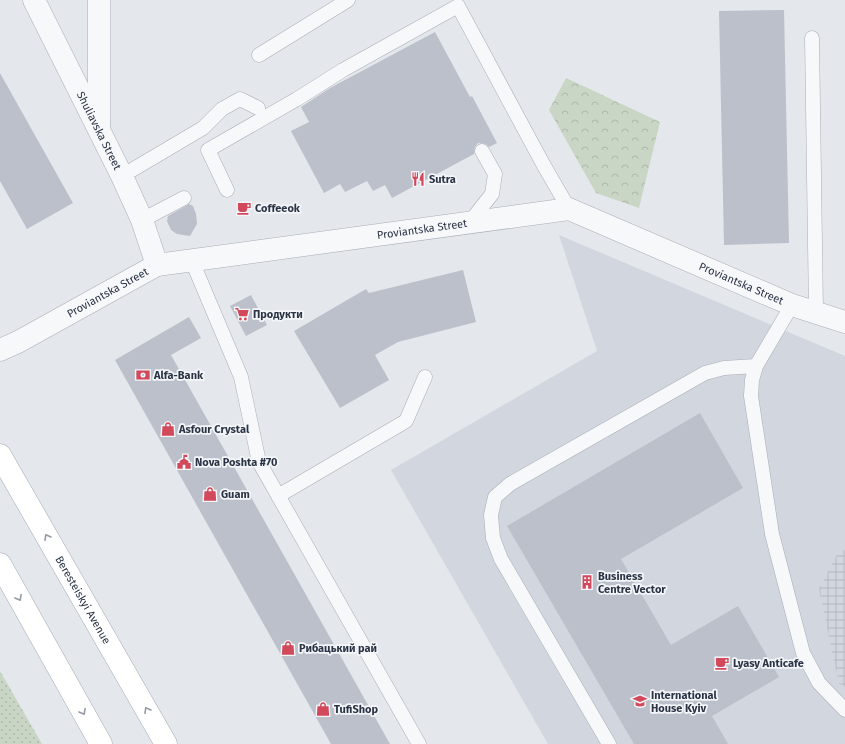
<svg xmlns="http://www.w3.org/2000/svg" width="845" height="744" font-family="'Fira Sans',sans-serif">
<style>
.built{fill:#d2d6de}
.industrial{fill:url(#industrial-grid)}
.grass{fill:url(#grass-dots)}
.park{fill:url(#park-crowns)}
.building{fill:#bbc0ca}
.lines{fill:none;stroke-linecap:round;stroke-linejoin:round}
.service-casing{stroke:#a9aeb7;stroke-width:15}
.minor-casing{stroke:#a9aeb7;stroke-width:23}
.primary-casing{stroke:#a3abb8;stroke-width:23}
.service{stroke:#f7f8fa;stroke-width:14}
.minor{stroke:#f7f8fa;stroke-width:22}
.primary{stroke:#fff;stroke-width:22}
.oneway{stroke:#959aa2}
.labels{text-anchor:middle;stroke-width:3.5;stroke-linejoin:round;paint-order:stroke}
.street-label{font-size:11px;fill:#2b3445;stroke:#f4f6f9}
.poi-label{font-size:11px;font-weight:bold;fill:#2b3445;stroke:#f4f6f9;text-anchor:start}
</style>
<defs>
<pattern id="industrial-grid" width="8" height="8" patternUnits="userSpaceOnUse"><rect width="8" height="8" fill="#d2d6de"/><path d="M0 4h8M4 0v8" fill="none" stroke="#b4b8c0"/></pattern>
<pattern id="grass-dots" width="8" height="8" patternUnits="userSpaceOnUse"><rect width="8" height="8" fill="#c9d6c5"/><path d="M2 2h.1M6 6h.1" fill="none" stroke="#adb8ab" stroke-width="1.8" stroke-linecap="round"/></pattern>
<pattern id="park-crowns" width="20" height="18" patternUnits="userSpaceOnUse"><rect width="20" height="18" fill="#c9d6c5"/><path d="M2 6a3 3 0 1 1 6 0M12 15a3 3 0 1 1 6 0" fill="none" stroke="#adb8ab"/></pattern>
</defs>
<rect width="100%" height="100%" fill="#e4e7ec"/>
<path class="built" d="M559,235l286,121v194l-6,1v133l6,3v57h-297l-157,-274 206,-119z"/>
<path class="industrial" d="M845,550v137l-6,-3 -20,-95 20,-38z"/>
<path class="grass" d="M0,671l42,73h-42z"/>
<path class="park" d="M566,78l94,44 -21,86 -43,-15 -47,-83z"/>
<path class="building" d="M784,10l5,233 -65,2 -5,-234z
M435,32l35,65 2,-1 25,47 -8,4 -3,-3 -8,-1 -3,4 -1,7 -82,44 -7,-13 -12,6 -6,-10 -22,11 -5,-8 -16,9 -33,-62 18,-9 -8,-15 29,-19z
M0,73l73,130 -46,26 -27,-48z
M189,204l4,2 3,8 1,10 -7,12 -13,-2 -6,-4 -4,-9 1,-5z
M463,270l13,52 -78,20 -23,13 14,25 -49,28 -46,-77 72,-42 3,4z
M251,295l16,30 -21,11 -16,-30z
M189,317l12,21 -30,17 219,389h-59l-216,-384z
M700,413l43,75 -122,71 50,86 67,-39 41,71 -67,39 16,28h-94l-127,-218z"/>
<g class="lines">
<defs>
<path id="service" d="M812,38l4,274
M259,55l89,-55
M121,174l11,-4 71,-42 19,-19 18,-10 18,9
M227,190l-19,-40 89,-51 46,-29 115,-64 85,158 26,45
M142,220l42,-22
M469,223l23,-29 3,-20 -13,-23
M192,261l49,116 18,85 160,282
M792,305l-36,61 -4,14 -1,16 21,138 31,119 16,30 26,27
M278,496l128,-75 19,-44
M609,744l-108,-185 -8,-21 -2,-23 4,-18 15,-13 195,-111 19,-5 32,-2"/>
<g id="minor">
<path id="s1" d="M34,0l87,174 21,46 15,45"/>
<path d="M99,125v-125"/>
<path id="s2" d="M0,350l18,-8 139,-77 412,-56 223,96 53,17"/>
</g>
<g id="primary">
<path id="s3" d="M0,455l166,289"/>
<path d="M0,564l101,180"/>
</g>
</defs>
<use href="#service" class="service-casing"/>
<use href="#minor" class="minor-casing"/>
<use href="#primary" class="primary-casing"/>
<use href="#service" class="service"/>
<use href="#minor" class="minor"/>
<use href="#primary" class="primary"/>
</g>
<defs><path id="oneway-chevron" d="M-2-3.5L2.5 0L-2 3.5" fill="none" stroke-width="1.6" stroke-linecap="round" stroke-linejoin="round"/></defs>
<g class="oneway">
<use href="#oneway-chevron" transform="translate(47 537) rotate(-120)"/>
<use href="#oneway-chevron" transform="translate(19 598) rotate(61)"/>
<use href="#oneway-chevron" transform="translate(147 710) rotate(-120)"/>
<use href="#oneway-chevron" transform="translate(83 712) rotate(61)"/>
</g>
<defs>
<symbol id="restaurant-bare" viewBox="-9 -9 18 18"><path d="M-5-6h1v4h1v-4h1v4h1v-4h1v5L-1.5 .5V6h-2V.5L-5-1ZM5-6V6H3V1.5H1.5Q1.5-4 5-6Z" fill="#d1495b" stroke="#f4f6f9" stroke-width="2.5" paint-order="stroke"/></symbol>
<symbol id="cafe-bare" viewBox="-9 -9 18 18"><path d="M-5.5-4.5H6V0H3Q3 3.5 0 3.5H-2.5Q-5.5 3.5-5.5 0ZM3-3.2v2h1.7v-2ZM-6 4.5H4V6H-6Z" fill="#d1495b" stroke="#f4f6f9" stroke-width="2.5" paint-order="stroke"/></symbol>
<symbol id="supermarket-bare" viewBox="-9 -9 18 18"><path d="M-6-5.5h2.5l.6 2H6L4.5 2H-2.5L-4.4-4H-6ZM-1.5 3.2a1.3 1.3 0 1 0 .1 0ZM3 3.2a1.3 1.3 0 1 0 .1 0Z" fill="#d1495b" stroke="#f4f6f9" stroke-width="2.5" paint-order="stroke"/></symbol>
<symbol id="bank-bare" viewBox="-9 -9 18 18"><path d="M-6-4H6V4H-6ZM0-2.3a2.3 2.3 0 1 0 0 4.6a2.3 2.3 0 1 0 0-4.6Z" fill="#d1495b" stroke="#f4f6f9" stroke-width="2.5" paint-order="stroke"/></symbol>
<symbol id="shop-bare" viewBox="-9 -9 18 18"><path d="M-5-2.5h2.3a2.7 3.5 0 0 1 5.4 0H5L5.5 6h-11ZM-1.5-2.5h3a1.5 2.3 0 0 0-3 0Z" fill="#d1495b" stroke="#f4f6f9" stroke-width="2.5" paint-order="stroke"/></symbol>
<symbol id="civic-bare" viewBox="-9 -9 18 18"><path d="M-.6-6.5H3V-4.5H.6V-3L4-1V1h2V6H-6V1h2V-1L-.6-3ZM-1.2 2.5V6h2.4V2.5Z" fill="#d1495b" stroke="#f4f6f9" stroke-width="2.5" paint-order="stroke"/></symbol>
<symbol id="building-bare" viewBox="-9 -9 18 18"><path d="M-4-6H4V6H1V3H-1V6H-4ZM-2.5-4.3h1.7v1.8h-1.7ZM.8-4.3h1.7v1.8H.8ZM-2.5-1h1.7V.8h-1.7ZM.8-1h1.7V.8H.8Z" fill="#d1495b" stroke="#f4f6f9" stroke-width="2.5" paint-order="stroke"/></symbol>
<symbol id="school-bare" viewBox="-9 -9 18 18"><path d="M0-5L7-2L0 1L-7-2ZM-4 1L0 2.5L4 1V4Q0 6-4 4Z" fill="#d1495b" stroke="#f4f6f9" stroke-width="2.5" paint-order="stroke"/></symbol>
</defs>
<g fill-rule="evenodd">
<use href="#restaurant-bare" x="408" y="169" width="20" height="20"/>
<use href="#cafe-bare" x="234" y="198" width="20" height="20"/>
<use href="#supermarket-bare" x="232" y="304" width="20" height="20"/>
<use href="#bank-bare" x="133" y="365" width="20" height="20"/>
<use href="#shop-bare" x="158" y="419" width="20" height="20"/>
<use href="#civic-bare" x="174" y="452" width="20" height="20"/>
<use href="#shop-bare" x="200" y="484" width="20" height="20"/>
<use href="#building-bare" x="577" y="572" width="20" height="20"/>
<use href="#shop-bare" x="278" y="638" width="20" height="20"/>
<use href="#cafe-bare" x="712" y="653" width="20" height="20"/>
<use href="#school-bare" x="630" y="691" width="20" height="20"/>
<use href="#shop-bare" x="313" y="699" width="20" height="20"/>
</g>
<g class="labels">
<g class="street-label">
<text dy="4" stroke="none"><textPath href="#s1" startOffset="146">Shuliavska Street</textPath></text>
<text dy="4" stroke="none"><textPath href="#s2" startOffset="446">Proviantska Street</textPath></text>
<text dy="4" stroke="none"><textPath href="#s2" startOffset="782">Proviantska Street</textPath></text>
<text dy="4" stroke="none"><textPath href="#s2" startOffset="122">Proviantska Street</textPath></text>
<text dy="4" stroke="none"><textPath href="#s3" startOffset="167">Beresteiskyi Avenue</textPath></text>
</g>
<g class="poi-label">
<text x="429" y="183">Sutra</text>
<text x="255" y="212">Coffeeok</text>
<text x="253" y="318">Продукти</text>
<text x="154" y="379">Alfa-Bank</text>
<text x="179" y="433">Asfour Crystal</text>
<text x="195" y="466">Nova Poshta #70</text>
<text x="221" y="498">Guam</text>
<text x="598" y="580">Business<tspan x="598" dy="13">Centre Vector</tspan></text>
<text x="299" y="652">Рибацький рай</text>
<text x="733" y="667">Lyasy Anticafe</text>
<text x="651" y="699">International<tspan x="651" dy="13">House Kyiv</tspan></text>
<text x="334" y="713">TufiShop</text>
</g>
</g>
</svg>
